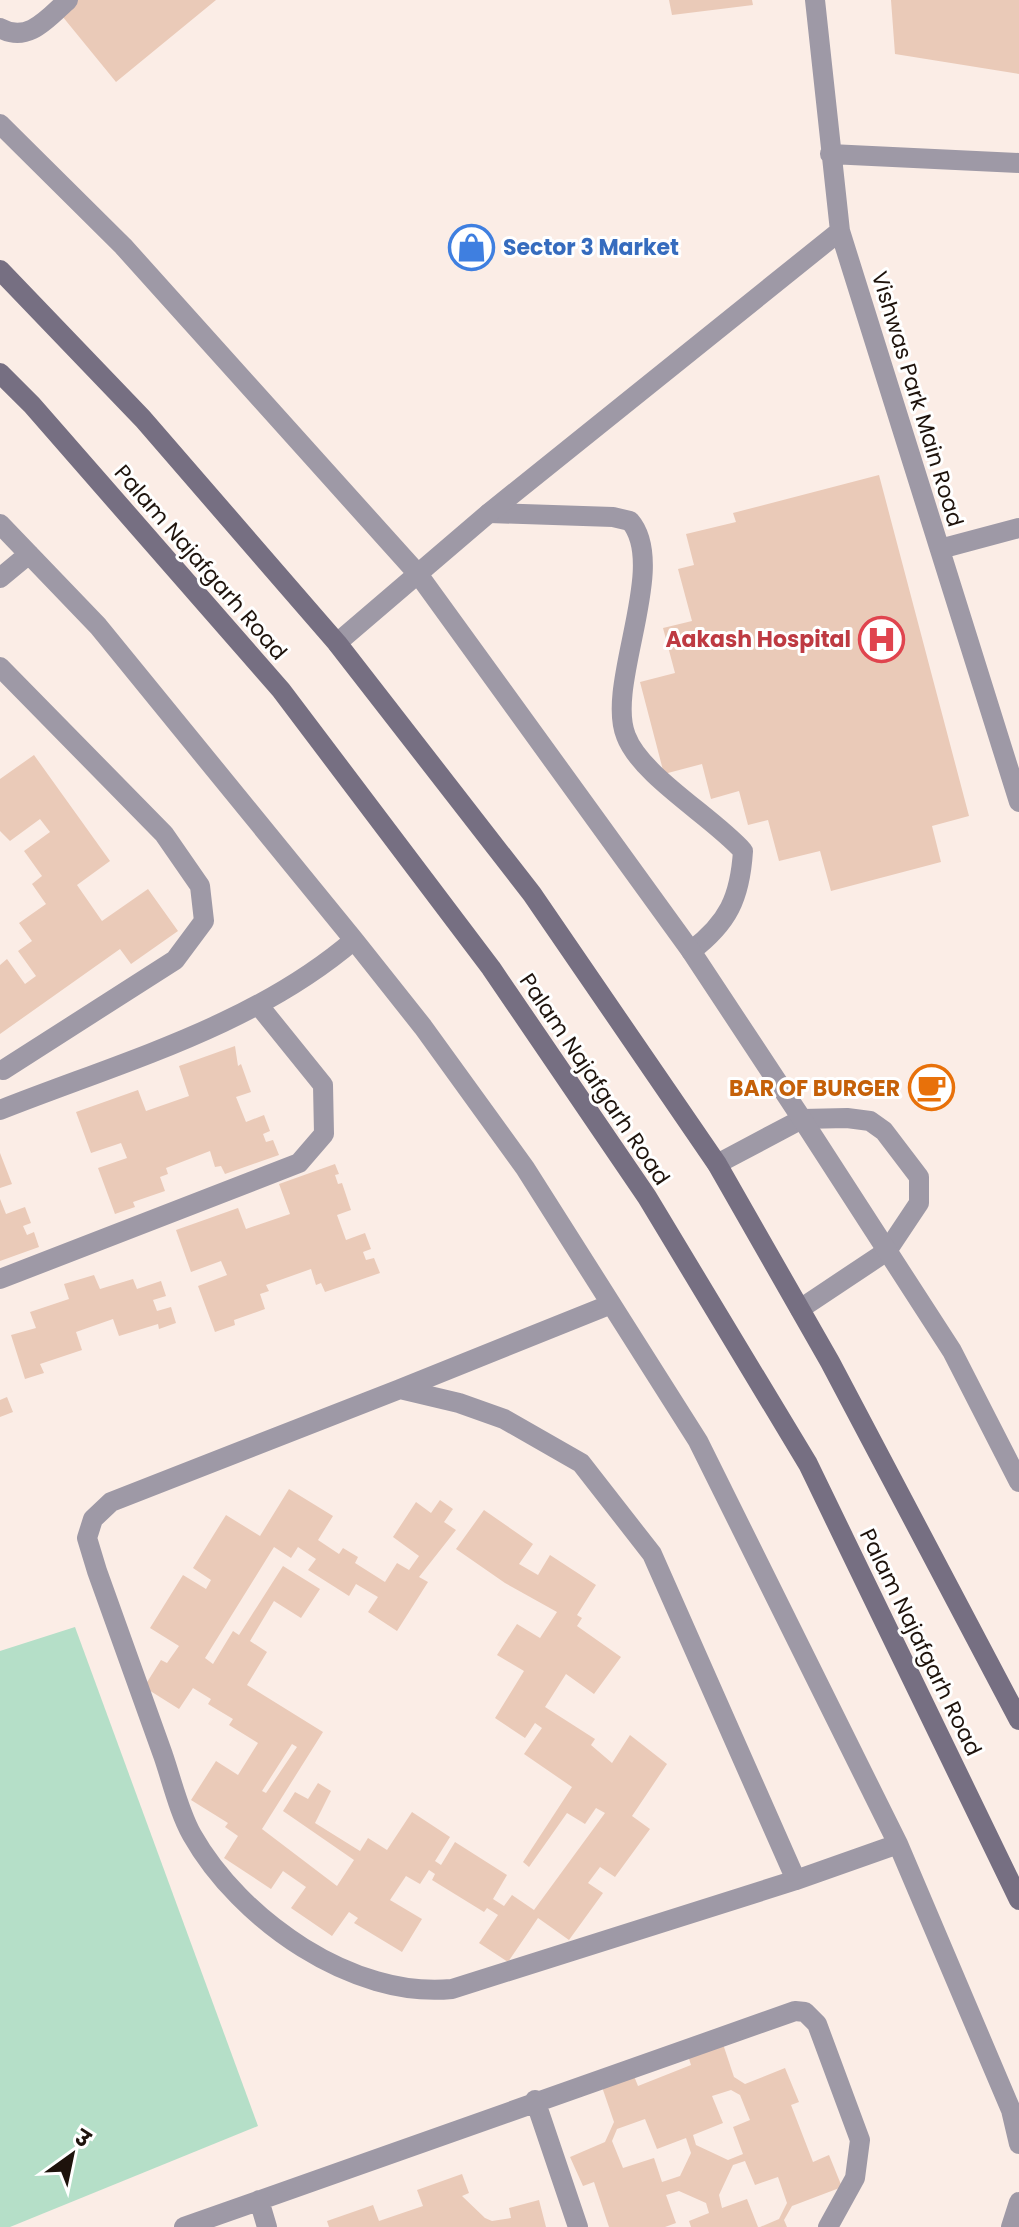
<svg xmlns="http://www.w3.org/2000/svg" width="1019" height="2227" font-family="Poppins,'Noto Sans Devanagari',sans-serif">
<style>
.green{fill:#b5dfc8}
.building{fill:#eacab8;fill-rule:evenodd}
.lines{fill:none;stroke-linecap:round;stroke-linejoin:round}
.service{stroke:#9e99a6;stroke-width:20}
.minor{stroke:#9e99a6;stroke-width:20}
.secondary{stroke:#766f82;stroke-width:20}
.labels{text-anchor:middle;stroke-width:6;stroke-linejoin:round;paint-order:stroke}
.shop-label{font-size:22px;font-weight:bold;fill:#366cbe;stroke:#fff;text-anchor:start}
.street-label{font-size:22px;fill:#1e130c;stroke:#fff}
.health-label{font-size:22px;font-weight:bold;fill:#be3a42;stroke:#fff;text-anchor:end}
.food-label{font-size:22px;font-weight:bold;fill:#c56008;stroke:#fff;text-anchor:end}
</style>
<rect width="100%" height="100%" fill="#fbede6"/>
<path class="green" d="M75,1627l183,499 -248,101h-10v-576z"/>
<path class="building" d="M72,0h144l-100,82 -58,-71z
M669,0h83l1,5 -81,10z
M891,0h128v74l-124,-20z
M879,475l90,341 -37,10 9,36 -110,29 -11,-40 -41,10 -11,-41 -20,5 -9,-34 -28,8 -9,-35 -38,10 -24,-92 35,-9 -12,-45 29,-7 -14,-52 16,-4 -8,-31 50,-12 -3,-9z
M34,755l76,106 -33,24 25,36 46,-32 30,42 -47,33 -11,-15 -120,85v-69l7,-6 18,25 11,-8 -18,-25 14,-10 -13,-18 27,-19 -14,-20 10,-8 -18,-25 26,-19 -10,-13 -30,22 -10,-10v-52z
M235,1046l3,20 3,-2 10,28 -15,5 10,25 18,-7 6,16 -7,3 3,8 7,-2 6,15 -54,19 -4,-8 -6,1 -5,-16 -44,17 2,6 -8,3 5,14 -32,11 2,5 -20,7 -17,-46 29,-10 -6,-15 -30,10 -15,-41 62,-22 8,21 43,-15 -10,-30z
M0,1153l12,31 -12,4z
M335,1164l4,10 -4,1 3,9 4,-1 9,27 -14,5 9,25 19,-7 6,16 -8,3 3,8 8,-2 6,15 -55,19 -4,-9 -5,2 -5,-16 -45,16 3,6 -9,3 5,15 -31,11 1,5 -20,7 -17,-46 29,-11 -6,-14 -30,11 -15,-42 62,-22 8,21 44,-15 -11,-30z
M0,1199l6,15 19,-7 6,16 -8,3 4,9 7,-3 5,15 -39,14z
M94,1275l6,14 33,-10 4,10 24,-8 5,15 -13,4 4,11 14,-4 5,16 -17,6 -1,-5 -39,12 -6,-17 -37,13 6,18 -42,14 4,9 -19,6 -14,-44 25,-7 -6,-16 39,-13 -5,-15z
M7,1397l6,15 -13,5v-17z
M289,1489l44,27 -15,24 21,14 4,-6 15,9 -3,6 30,19 12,-19 12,7 10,-14 -26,-19 23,-35 15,11 9,-13 13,9 -9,13 12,8 -37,47 9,5 -31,49 -29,-19 10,-15 -22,-13 -7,12 -41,-26 8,-11 -18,-12 -7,11 -17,-11 -69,111 8,6 20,-33 6,4 44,-69 37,23 -19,29 -27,-17 -24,40 17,11 -20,33 76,47 -61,97 75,57 17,-26 -71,-49 12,-19 13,7 10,-16 13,8 -16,32 45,28 8,-13 19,12 25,-38 38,25 -15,24 6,4 14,-23 52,33 -14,24 11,7 8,-11 22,15 71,-97 -9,-5 -11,16 -18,-11 -38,54 -6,-5 49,-75 -48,-33 18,-26 -7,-5 -10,15 -30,-20 29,-47 -27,-16 20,-31 23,14 17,-26 -52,-29 -49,-34 28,-39 49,34 -14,20 19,11 12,-20 46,30 -19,30 5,3 -5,8 44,31 -27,37 -28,-20 -21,33 50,32 -4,6 21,18 18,-28 37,29 -35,52 18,13 -35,48 -15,-10 -12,16 15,10 -34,47 -31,-22 -30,44 -29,-19 19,-28 -11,-7 -3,4 -52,-32 3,-6 -6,-4 -9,14 -14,-8 -16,24 32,19 -20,33 -48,-29 4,-5 -9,-6 -17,24 -41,-28 15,-21 -23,-16 -12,18 -47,-31 14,-22 -13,-9 3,-4 -37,-23 25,-39 22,14 20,-32 -29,-18 4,-6 -25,-15 3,-5 -18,-11 -14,21 -35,-22 17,-27 6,3 12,-17 -29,-18 33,-53 23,14 5,-9 -18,-12 33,-53 34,21zM292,1744l5,3 -31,46 -4,-2z
M721,2038l13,39 11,7 40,-16 14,34 -8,3 22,57 16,-7 13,32 -50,19 -8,14 3,7h-27l19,-8 8,-16 -9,-26 -23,8 -10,-24 -12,4 -14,30 3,13 25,-9 11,28h-67l-2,-6 20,-8 -3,-10 -27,-12 -13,4 10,28 -11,4h-56l-15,-45 -11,4 -13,-29 35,-15 9,-20 -12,-35 32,-11 4,10 53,-21 -5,-16zM731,2090l9,5 10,25 -17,7 10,27 -15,6 -32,-15 -3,-10 30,-12 -11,-27zM645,2119l12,30 29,-11 5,15 -11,23 -18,6 -8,-24 -31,10 -11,-27 5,-12z
M462,2174l7,19 -7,3 23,22 7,3 19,-3 -2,-10 30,-8 7,27h-217l-2,-6 46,-16 6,16 44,-15 -6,-16z"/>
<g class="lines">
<path class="service" d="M489,513l124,4 17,4c39,45 -25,164 -4,215 15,40 87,81 117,115 -3,47 -15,72 -52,100
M717,1164l85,-45 45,-1 23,3 14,10 35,46v26l-32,48 -87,58"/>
<path class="minor" d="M815,0l25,231 179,571
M0,28c28,16 48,-10 68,-28
M0,124l123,122 295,328 273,377 111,168 150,232 67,131
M830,154l189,9
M0,524l98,102 256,314 69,87 102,141 173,273 200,403 113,266 8,34
M940,549l79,-21
M0,578l29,-24
M337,643l152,-130 351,-282
M0,667l164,167 36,52 4,35 -29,39 -172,110
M0,1110c121,-48 254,-84 354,-170
M0,1279l299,-116 25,-29 -1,-49 -63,-78
M400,1389l209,-84
M796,1880l-144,-326 -71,-91 -77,-44 -45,-16 -59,-14 -289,113 -18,17 -6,19 10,33c22,62 44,123 66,184 9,26 16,57 29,80 48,85 161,164 260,154l344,-109 102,-36
M535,2100l43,127
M259,2200l8,27
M184,2227l611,-216 10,1 12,12 43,116 -5,38 -27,49
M1011,2227l8,-25"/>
<path class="secondary" d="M0,270l143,149 194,224 195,251 185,270 113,198 189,358
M0,373l32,32 249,285 210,278 156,229 161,267 211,436"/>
</g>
<defs>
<symbol id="shop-ring" viewBox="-11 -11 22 22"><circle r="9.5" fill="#fff" stroke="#3f7fe0" stroke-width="1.5"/><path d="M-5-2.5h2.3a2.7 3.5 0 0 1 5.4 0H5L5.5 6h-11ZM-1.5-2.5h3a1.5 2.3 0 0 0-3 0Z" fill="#3f7fe0"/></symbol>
<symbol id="hospital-ring" viewBox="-11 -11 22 22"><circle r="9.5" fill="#fff" stroke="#e0444e" stroke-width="1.5"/><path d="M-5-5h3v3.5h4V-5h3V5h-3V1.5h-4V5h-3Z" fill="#e0444e"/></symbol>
<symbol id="cafe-ring" viewBox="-11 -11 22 22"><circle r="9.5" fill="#fff" stroke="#e8710a" stroke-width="1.5"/><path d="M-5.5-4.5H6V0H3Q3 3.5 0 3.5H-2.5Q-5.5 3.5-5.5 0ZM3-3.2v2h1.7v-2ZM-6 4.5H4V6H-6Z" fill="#e8710a"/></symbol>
</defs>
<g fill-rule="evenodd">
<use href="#shop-ring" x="446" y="222" width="51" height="51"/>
<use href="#hospital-ring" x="856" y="614" width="51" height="51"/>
<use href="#cafe-ring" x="906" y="1062" width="51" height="51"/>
</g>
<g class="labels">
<g class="shop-label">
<text x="503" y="255">Sector 3 Market</text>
</g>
<g class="street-label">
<text transform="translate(918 399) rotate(73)" y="8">Vishwas Park Main Road</text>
<text transform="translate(201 562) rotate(49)" y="8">Palam Najafgarh Road</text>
<text transform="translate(595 1079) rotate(56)" y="8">Palam Najafgarh Road</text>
<text transform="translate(921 1642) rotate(64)" y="8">Palam Najafgarh Road</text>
</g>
<g class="health-label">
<text x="851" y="647">Aakash Hospital</text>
</g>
<g class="food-label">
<text x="900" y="1096">BAR OF BURGER</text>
</g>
</g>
<g transform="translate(72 2155) rotate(33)" stroke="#ffffff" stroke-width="6" paint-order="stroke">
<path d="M0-6L14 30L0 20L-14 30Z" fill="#1e130c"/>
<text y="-12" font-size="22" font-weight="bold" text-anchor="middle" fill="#1e130c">उ</text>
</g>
</svg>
